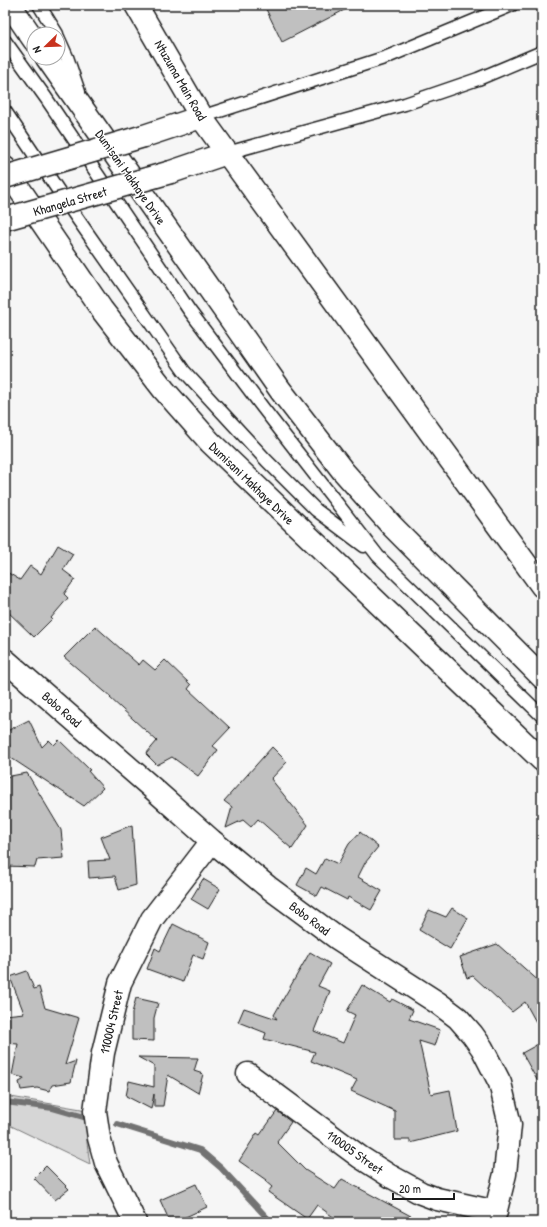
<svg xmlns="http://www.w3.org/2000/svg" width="547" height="1227" font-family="'Patrick Hand',sans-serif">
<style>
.green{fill:#d6d6d6;stroke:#797979}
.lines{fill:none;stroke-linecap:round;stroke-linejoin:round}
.stream{stroke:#727272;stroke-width:6}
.building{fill:#c0c0c0;stroke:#1c1c1c}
.service-casing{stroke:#1c1c1c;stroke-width:15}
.minor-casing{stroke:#1c1c1c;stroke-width:25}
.tertiary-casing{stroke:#1c1c1c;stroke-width:25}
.primary-casing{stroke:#1c1c1c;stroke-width:25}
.service{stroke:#fff;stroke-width:12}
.minor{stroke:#fff;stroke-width:22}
.tertiary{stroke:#fff;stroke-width:22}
.primary{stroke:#fff;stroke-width:22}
.tertiary-bridge-casing{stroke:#1c1c1c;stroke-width:25;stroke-linecap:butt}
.tertiary-bridge{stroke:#fff;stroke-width:22}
.labels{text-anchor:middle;stroke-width:3;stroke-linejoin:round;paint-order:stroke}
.street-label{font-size:13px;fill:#1c1c1c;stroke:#fff}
</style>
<rect width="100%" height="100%" fill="#f6f6f6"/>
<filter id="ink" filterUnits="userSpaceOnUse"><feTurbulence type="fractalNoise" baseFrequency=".025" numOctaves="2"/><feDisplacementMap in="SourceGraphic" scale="8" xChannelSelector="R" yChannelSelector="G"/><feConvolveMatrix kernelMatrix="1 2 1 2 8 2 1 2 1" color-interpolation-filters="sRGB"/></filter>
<g filter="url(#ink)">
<path class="green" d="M5,1096l82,14v33l3,21 -85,-41z"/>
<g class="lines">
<path class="stream" d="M5,1102l48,6 31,9
M117,1124l83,26 21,18 50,54"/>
</g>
<path class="building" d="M264,5h90l-72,37z
M58,545l15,9 -10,16 12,9 -11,15 4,4 -17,20 1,1 -18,18 -29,-28v-38l15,9 10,-14 11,8z
M95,626l44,39 4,-5 12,10 10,-10 26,25 -3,4 42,39 -17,18 5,4 -20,26 -26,-19 -15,8 -11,-11 11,-13 -47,-43 1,-1 -47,-40z
M29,720l13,27 7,-7 5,5 5,-5 31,30 -2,1 15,17 -19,18 -79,-52v-3l5,-3 -5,-16z
M272,747l15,15 -16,17 37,46 -16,24 -34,-30 -7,8 -8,-7 -17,8 6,-21 -8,-6z
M27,773l34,57 3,28 -27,2 -2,7 -30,-1v-89z
M132,825l4,60 -17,5 -4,-14 -26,2 -1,-17 22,-1 -9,-23z
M360,832l18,15 -13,16 -7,14 24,14 -11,19 -23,-13 -1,3 -25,-13 -5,9 -20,-11 9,-17 10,6 9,-16 13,6 11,-20z
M203,879l17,10 -12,20 -17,-10z
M452,908l16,10 -18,31 -31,-19 10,-20 17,7z
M173,924l36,18 -6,17 -10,-4 -10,27 -36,-13 8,-21 5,3z
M497,944l45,40v49l-17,-31 -13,10 -39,-36 -6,2 -7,-21z
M310,952l20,12 -12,22 12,5 -16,40 29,12 12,-28 -8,-4 15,-26 28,17 2,-3 21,11 -4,9 31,11 -5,16 -16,-5 12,53 19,-4 7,41 -47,12v-3h-15v-29l-44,-20 6,-11 -46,-19 4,-9 -51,-13 2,-6 -28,-11 6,-14 33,11 -3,-4z
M27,971l7,18 5,-2 6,21 34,10 -14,47 11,-4 -5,21 -19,3 -3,6 -12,-3 -16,2 -2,-8 4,-2 1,-2 -12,-3 6,-31 -13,-1v-28l19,-2 -14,-36z
M136,998l22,5 -4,15v23l-22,-1v-27z
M542,1042v47l-20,-36z
M138,1057l60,1 -4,13 9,3 -5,19 -30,-18 -5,31h-9v-12l-3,15 -25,-13 3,-15 25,6v-21z
M277,1111l14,11 -14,20 28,28 30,19 7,-10 80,43h-82l-23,-17 -10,14 -39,-27 4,-5 -7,-6 1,-1 -27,-19 18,-28 3,2z
M46,1166l23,23 -14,11 -21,-22z
M196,1184l11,23 -32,15h-5l-10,-22z"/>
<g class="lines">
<defs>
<path id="service" d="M39,5l18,29
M58,37l9,20 12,35
M5,41l41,57 143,212 74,98 115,148 164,160
M5,111l65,97 114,163 83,90 49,49 48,36
M201,117l186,-60 125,-52
M227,153l178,-49 73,-25 64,-27"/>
<path id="minor" d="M5,660l145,126 62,55 56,46 69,51 101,65 20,15 14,16 10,14 18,35 10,42 -5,49 -12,48
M248,1074l112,83 30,19 31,17 16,6 59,13
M135,1222l-29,-59 -7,-25 -4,-27 8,-58 17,-70 32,-64 60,-78"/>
<path id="tertiary" d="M136,5l65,112 26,36 -56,19
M144,136l57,-19"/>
<path id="primary" d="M10,5l24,35
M47,58l234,333 62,80 49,55 150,151
M227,153l315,433
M5,168l97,142 62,80 46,52 332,318"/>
</defs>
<use href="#service" class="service-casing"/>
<use href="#minor" class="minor-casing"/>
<use href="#tertiary" class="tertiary-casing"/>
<use href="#primary" class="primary-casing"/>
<use href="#service" class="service"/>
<use href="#minor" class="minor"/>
<use href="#tertiary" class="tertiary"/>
<use href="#primary" class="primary"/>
<defs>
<path id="tertiary-bridge" d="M5,177l139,-41
M5,219l166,-47"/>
</defs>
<use href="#tertiary-bridge" class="tertiary-bridge-casing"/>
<use href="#tertiary-bridge" class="tertiary-bridge"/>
</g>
</g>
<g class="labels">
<g class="street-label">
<text transform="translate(181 80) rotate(60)" y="5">Ntuzuma Main Road</text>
<text transform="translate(131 177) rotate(55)" y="5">Dumisani Makhaye Drive</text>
<text transform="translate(70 201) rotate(-16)" y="5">Khangela Street</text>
<text transform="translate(252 483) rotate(44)" y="5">Dumisani Makhaye Drive</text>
<text transform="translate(62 709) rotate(41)" y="5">Bobo Road</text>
<text transform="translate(310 918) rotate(37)" y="5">Bobo Road</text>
<text transform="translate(111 1022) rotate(-77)" y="5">110004 Street</text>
<text transform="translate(355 1152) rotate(35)" y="5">110005 Street</text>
</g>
</g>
<rect width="547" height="1227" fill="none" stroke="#fff" stroke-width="20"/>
<rect x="10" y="10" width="527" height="1207" fill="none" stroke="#1c1c1c" stroke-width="1.5" filter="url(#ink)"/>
<g transform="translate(46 46) rotate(247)"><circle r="19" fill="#ffffff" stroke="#a4a4a4"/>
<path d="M0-3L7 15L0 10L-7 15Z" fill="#c8321e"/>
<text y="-6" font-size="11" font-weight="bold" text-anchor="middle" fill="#1c1c1c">N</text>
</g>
<path d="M393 1193v6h61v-6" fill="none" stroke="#1c1c1c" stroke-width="2"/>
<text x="399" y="1193" font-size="12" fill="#1c1c1c" stroke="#ffffff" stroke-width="3" paint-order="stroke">20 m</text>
</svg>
